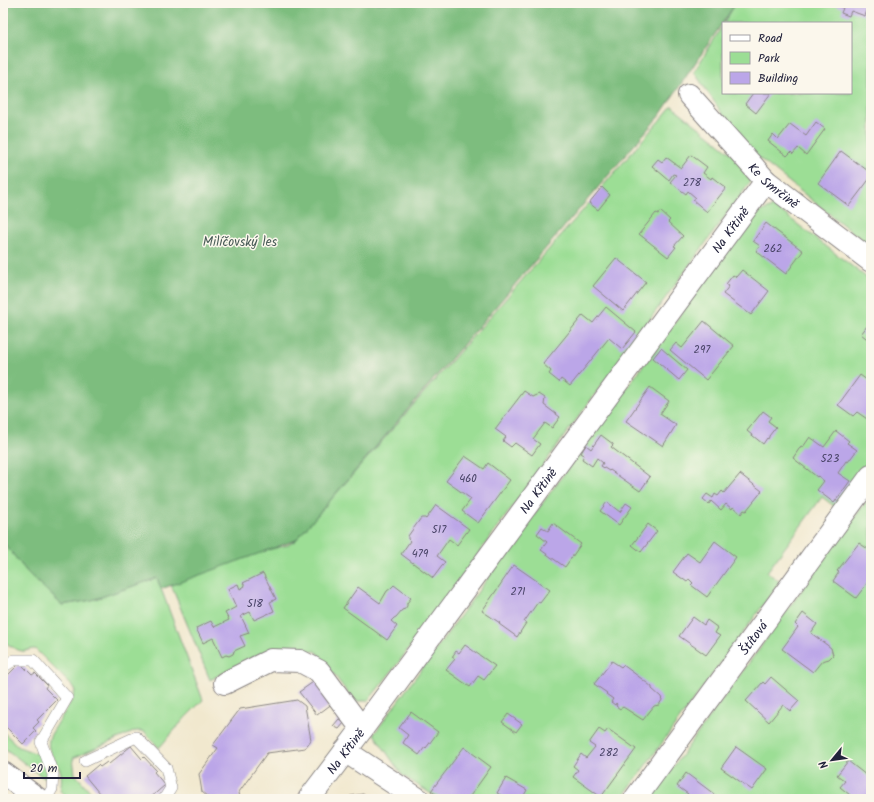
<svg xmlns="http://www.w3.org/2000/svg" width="874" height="802" font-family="Kalam,sans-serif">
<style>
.green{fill:#9cde95;stroke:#5f8068}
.forest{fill:#7dbd7e;stroke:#50705c}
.building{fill:#bba6e8}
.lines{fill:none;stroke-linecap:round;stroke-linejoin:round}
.service-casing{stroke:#8a8584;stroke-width:12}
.minor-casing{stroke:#8a8584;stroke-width:24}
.service{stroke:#fff;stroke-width:11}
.minor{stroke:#fff;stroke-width:22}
.labels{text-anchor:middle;stroke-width:3;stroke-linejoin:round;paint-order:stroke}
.number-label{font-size:11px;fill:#484366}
.street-label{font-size:13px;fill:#22223b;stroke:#fbf7ec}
.park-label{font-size:13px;fill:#475a56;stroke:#fbf7ec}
</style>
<rect width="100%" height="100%" fill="#fbf7ec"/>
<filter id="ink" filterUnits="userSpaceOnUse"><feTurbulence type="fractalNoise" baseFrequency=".025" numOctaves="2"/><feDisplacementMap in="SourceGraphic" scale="8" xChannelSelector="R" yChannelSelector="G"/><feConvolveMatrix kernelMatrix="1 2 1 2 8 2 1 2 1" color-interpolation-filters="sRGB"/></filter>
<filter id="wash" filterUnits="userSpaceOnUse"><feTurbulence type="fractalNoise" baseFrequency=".012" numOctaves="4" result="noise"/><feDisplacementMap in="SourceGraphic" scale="16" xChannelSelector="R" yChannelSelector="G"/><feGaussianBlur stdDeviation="0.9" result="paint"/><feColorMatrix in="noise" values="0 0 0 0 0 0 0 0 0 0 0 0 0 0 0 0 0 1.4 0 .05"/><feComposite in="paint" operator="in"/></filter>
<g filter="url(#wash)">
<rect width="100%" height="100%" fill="#f1e8ce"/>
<path class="green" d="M736,3h135v244l-126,-100 -51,-75 29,-47v68h128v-70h-127z
M672,106l78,62 1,13 -352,481 -31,39h-14l-38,-50 -57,3 -49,26 -43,-105 121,-30 7,-4 294,-338 9,6 12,-14 -8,-8z
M774,206l97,75v176l-36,50 -13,-10 -55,75 13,10 -159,217h-182l-37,-24 -28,-41 379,-519z
M871,495v304h-30l-1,-1 -1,1h-189z
M3,542l25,31 34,32 30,-5 65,-22 46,122 -18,18 -26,30 -14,-16 -3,-1h-6l-63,27 2,16 22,25h-26l-11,-8c1,-6 2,-11 1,-17 -3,-15 -17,-20 -11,-38l22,-36 3,-9 -2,-4 -38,-38c-4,0 -6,1 -10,2 -8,1 -15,-6 -22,-10z
M3,732l16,15 21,8 7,12v7l-3,4 -41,-31z"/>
<path class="forest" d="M3,3h733l-76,112 -364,425 -135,49 -4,-11 -65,22 -30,5 -34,-32 -25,-31z"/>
<g id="blocks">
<path class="building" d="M836,3h34l-5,13 -14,-5 -2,5 -8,-3 2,-5 -8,-3z
M753,93h18l-15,20 -11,-9z
M816,122l9,7 -19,26 -8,-7 -5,6 -2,-2 -4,4 -19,-15 5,-7 5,5 12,-15 16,12z
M841,151l30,22v4l-22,29 -31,-23z
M691,155l16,12 -4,6 8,6 1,-2 14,11 -19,24 -14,-12 3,-2 -8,-7 -2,3 -16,-12 6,-7 -3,-1 -4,6 -17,-14 6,-7 4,3 4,-5 15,11z
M602,187l8,8 -12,15 -9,-7z
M660,211l10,9 -2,2 15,14 -9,10 2,1 -8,10 -29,-23 17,-21 2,1z
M766,223l37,28 -17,23 -30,-23 4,-5 -7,-5z
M616,258l30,24 -23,29 -30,-25z
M742,270l27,21 -18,24 -28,-21 6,-8 -3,-2 7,-9 3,2z
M606,307l30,25 -14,17 -13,-11 -39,48 -9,-7 -2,3 -10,-8 2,-3 -8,-7 40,-49 10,8z
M704,321l30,25 -28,34 -36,-30 6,-7 6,5z
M871,321v21l-10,-8z
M661,348l26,22 -8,10 -26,-22z
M860,375l11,8v37l-1,1 -13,-9 -4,4 -15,-11z
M650,387l19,14 -9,13 16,11 -13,21 -37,-25z
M524,391l9,6 6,-3 6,4 -1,7 16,12 -8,11 -7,-5 -12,16 7,5 -8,11 -17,-12 -4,4 -8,-6 3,-4 -11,-8z
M763,411l8,6 -3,4 8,6 -7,9v1l-1,2 -1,-1 -4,6 -16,-13z
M836,431l13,10 -2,2 10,7 -9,12 -2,-1 -8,12 12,8 -16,22 -17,-13 7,-9 -6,-5 -1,1 -24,-19 8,-12 2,1 7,-10 14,10z
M601,435l12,9v1l-2,2 39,30 -10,14 -30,-21 -1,1 -8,-5 2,-3 -6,-5 -5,8 -10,-7 2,-4 -3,-2 5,-8 5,4z
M465,456l19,13 4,-6 22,17 -32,43 -16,-12 9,-12 -25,-18z
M740,474l22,17 -16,20 -2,-1 -3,4 -8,-7 -1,2 -6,-5 -5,6 -10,-9 -2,3 -6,-5 4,-5 6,4 2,-4 3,2 4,-5 2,2z
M607,502l13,10 6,-9 6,4 -13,18 -19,-14z
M436,505l33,24 -12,16 -8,-6 -12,17 8,6 -12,16 -32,-24 9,-13 -2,-2v-3l13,-18h4l1,1z
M553,523l28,21 -16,23 -24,-17 6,-8 -10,-8 5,-7 6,4z
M648,524l9,7 -16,21 -9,-7z
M715,541l21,16 -29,40 -16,-12 2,-2 -4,-4 -2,3 -14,-10 14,-19 13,9z
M859,543l12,8v13l-3,4 3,2v8l-15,20 -23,-17 6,-9 -2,-1z
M514,565l36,25 -10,13 -2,-1 -14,20 2,1 -9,14 -18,-13 1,-1 -18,-12z
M263,573l13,26 -6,3 4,9 -20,9 -4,-8 -9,4 8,17 -9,3 5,10 -11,5 -1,3 -4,2 -3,-1 -4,2 -9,-19 -10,5 -7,-15 15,-7 3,6 15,-7 -4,-7 11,-6 -8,-18 10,-5 2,5 5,-3 -2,-3z
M394,585l17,13 -4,5v3l-2,3 -3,1 -6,7 -2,1 -3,3 6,5 -10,14 -44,-32 15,-21 22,16 7,-12 4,-3z
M803,613l14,11 -6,9 20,15 2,7 -4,4 -7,2 -9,11 -31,-23 16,-22 -3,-3z
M693,617l11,8 3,-5 11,8 -3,5 5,3 -14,19 -27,-19z
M465,645l30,21 -11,14 -6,-4 -8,11 -24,-17 9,-11 -3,-2 4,-6 3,2z
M612,661l9,6 2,-2 15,11 14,11v2l9,8 1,3 -3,5 -5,1 -11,14 -20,-13 -3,2 -4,-3 1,-2 -1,-1 -1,2 -4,-3 2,-3 -7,-5 1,-1 -13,-9z
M20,663l12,12 3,-2 12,12 -2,3 12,12 -20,20 2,2 -6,6 3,3 -13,13 -20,-20v-44z
M771,677l28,24 -9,10 -7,-6 -14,17 -23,-21 17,-19 2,2z
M316,680l17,23 -16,12 -18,-23z
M297,700l8,6 6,34 -6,8 -38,5 -28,39 1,7 -32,-1v-1l-6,-5 -3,-18 19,-26 -5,-3 27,-36z
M411,712l27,20 -12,16 -1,-1 -6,8 -16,-12 5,-8 -9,-7z
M508,714l14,10 -6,8 -14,-10z
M339,719l5,4 -5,6 -6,-3z
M599,729l6,4 3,-4 28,20 -35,48 -28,-20 5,-7 -5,-4 8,-12 5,4 4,-5 5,-6 -6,-4z
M131,746l11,13 2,-2 12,13 -2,2 11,13 -16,14h-45l-19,-23 13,-11 2,2 7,-5 2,2z
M464,747l27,20 -23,32h-26l-11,-8z
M736,747l31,22 -15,21 -31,-22z
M848,761l23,18v20h-16l-15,-12 5,-6 -8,-6z
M686,773l32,24 -2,2h-32l4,-5 -11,-8z
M506,778l21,12 -5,9h-15l-10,-6z
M363,794l7,5h-22l2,-3z"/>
</g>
</g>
<g filter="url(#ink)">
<use href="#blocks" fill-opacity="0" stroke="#8a8584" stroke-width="1"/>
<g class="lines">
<defs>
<path id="service" d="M3,667l11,-7h19l34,38 -26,44 12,32 -1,15 -6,10
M85,761l51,-24 30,31 5,20 -7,11"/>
<g id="minor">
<path id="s1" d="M689,95l77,86 105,80"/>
<path d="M225,683l46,-23 29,1 19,10 43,58"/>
<path d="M345,751l73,48"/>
<path d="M3,773l35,26"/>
<path id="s2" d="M309,799l53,-70 404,-548"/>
<path id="s3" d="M635,799l236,-323"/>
</g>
</defs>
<use href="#service" class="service-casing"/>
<use href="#minor" class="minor-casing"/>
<use href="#service" class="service"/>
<use href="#minor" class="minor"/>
</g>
</g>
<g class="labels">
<g class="number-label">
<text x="692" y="186">278</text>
<text x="773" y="252">262</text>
<text x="702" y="353">297</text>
<text x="830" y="462">523</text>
<text x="468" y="482">460</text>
<text x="439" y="533">517</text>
<text x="420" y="557">479</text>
<text x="518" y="595">271</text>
<text x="255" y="607">518</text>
<text x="609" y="756">282</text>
</g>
<g class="street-label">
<text dy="5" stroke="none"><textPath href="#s1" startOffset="124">Ke Smrčině</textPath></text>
<text dy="5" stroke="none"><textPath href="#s2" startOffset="708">Na Křtině</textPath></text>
<text dy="5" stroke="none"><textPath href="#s2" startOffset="384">Na Křtině</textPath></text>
<text dy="5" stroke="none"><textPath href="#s3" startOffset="200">Štítová</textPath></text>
<text dy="5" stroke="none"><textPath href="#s2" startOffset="60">Na Křtině</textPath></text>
</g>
<g class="park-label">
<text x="240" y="246">Milíčovský les</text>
</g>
</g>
<rect width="874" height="802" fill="none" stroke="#fbf7ec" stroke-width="16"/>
<rect x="722" y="22" width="130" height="72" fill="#fbf7ec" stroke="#a4a2a5"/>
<rect x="730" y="35" width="20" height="6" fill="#ffffff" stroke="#a4a2a5"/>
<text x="758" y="42" font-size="12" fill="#22223b">Road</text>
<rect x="730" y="52" width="20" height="12" fill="#9cde95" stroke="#a4a2a5"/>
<text x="758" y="62" font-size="12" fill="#22223b">Park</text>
<rect x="730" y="72" width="20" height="12" fill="#bba6e8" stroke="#a4a2a5"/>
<text x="758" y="82" font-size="12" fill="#22223b">Building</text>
<g transform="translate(832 760) rotate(241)" stroke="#fbf7ec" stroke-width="3" paint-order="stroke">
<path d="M0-3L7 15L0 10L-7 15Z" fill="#22223b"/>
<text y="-6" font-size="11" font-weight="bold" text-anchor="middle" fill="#22223b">N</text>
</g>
<path d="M24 772v6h56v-6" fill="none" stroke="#22223b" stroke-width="2"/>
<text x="30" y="772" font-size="12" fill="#22223b" stroke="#fbf7ec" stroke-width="3" paint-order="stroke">20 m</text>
</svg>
